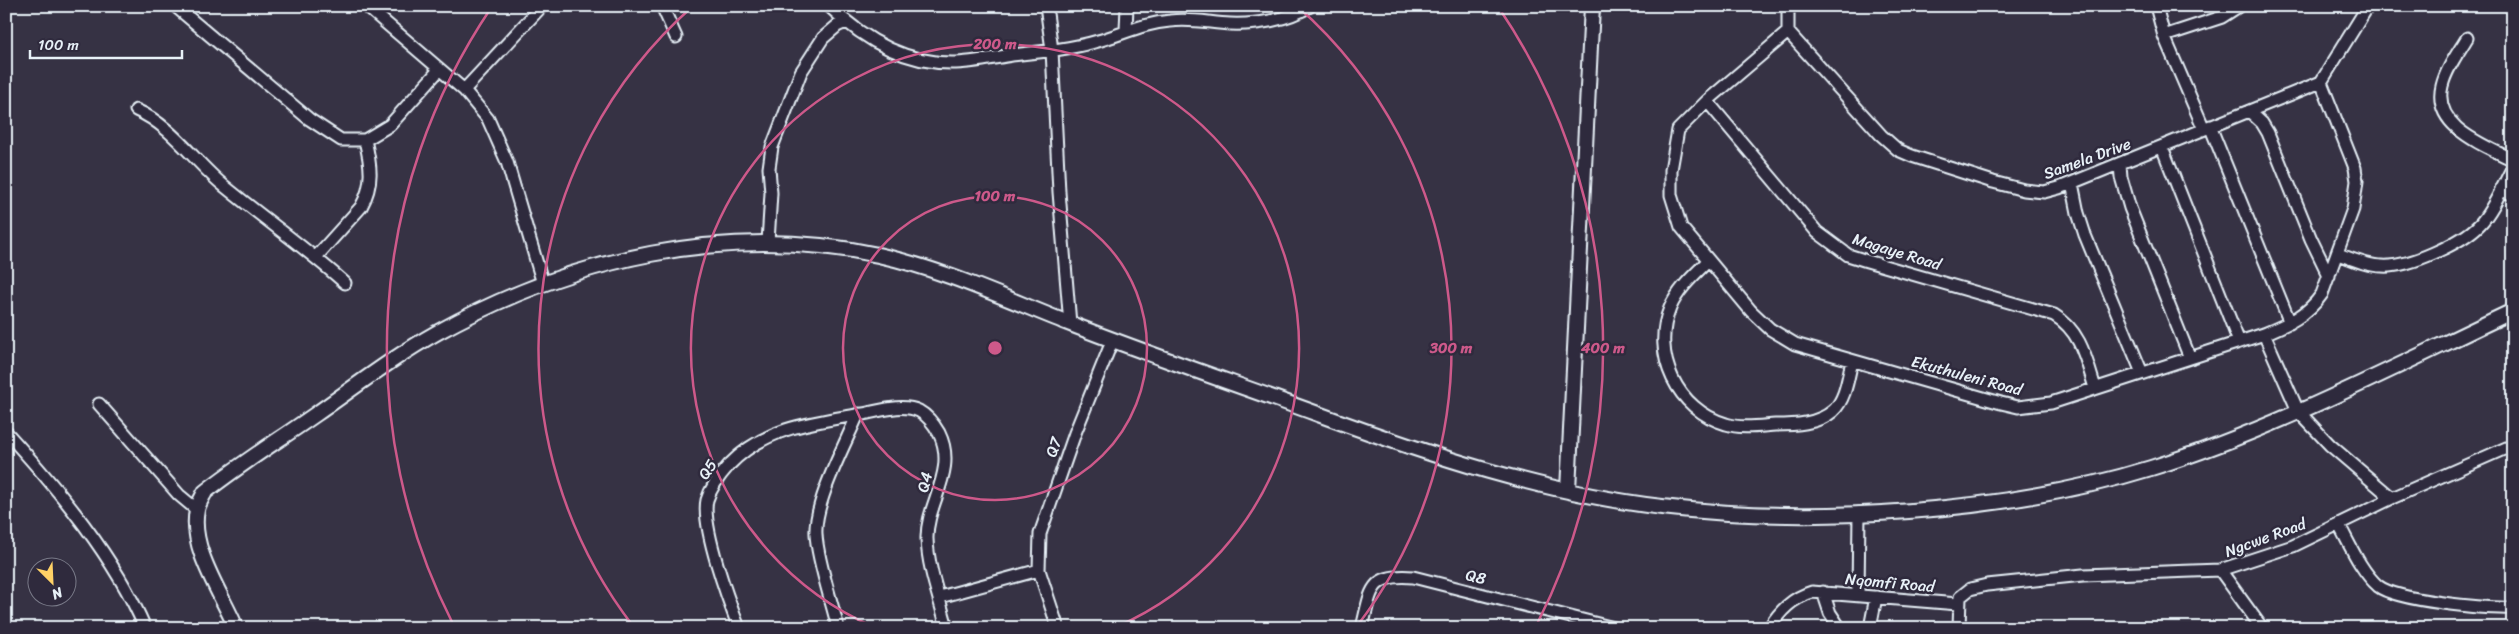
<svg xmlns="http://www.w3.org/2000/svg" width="2519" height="634" font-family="Sriracha,sans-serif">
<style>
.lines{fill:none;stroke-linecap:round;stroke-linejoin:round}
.minor-casing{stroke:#e8f1f8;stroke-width:15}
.tertiary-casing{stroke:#e8f1f8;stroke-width:18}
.minor{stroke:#2f2a3d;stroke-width:11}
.tertiary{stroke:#2f2a3d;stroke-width:14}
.ring{fill:none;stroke:#cd598a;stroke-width:2.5}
.labels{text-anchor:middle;stroke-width:5;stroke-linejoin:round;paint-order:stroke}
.street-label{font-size:16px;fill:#e8f1f8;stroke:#2f2a3d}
.centre{fill:#cd598a;stroke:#2f2a3d;stroke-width:2.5}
.ring-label{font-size:15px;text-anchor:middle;font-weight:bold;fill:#cd598a;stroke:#2f2a3d;stroke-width:5;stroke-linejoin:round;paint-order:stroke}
</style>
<rect width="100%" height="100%" fill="#363244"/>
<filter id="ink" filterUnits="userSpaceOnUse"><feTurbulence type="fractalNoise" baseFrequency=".02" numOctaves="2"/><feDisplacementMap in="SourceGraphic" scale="10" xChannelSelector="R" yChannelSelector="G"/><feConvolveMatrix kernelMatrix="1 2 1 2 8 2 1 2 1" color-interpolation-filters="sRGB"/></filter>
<g filter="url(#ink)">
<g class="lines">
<defs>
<path id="minor" d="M175,6l134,113 32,21h24l25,-15 49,-55
M366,6l98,84 24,29 19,43 36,122
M662,6l14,31
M829,6c34,33 75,57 123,57 20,0 41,-5 60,-8 28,-3 59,-6 86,-14 25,-7 46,-18 72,-20 21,-3 40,2 60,3 27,1 57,-4 80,-18
M1046,6l6,44 7,142 11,132
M1788,6v26
M2156,6l8,30 40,93
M1126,30l1,-24
M1788,32l-81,69 -29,29 -7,40v25l10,32 70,84 19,18 25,15 206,59 17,4 33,-4 213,-69c24,-10 43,-18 58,-40l31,-85 4,-28 -2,-13 -34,-86
M1788,32l93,103 17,15 14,6 81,26 31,8 20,2 15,-4 262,-106 47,-76
M2164,36l58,-19 17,-11
M2467,38c-9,15 -21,31 -25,48 -10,41 42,59 71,74
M464,90l78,-84
M1707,101l110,131 31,23 19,6 187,54c27,16 32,44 41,73
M136,110c35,15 58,51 87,75 40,33 83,63 122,98
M2249,111l13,12 6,10 43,106 18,37
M2210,126l80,197
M2162,147l77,195
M2120,164l1,13 9,31 60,150
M2072,183l6,30 7,22 57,138
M2501,189l12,6
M768,242l3,-49 -2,-25 3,-21 29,-75 22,-34 14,-12 9,-4
M2338,254c14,5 29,12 44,12 26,2 80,-23 98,-42 14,-15 23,-39 33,-57
M316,257l45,-50c13,-23 10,-42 4,-67
M1708,261c-14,14 -30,28 -38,47 -19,46 7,102 56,116 15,5 34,2 49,1 20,0 43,-1 58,-14 13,-12 15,-34 19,-50
M2264,334l34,77 32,34 62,53
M99,404l80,91 18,15
M6,432c52,57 109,125 139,196
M2339,525c11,20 22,46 39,61 19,15 109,23 135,22
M2220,570l42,58
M1823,592l7,21 10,15
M1858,595l1,-82
M940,597l99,-27
M739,628c-10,-26 -38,-102 -32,-128 4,-13 13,-25 22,-35 36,-38 85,-43 134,-51 17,-3 39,-11 56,-3 9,5 15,13 20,22 19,38 -13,70 -12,106 1,30 13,60 20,89
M838,628c-6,-26 -21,-69 -22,-94 -2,-32 29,-89 42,-120
M1058,628l-19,-58 1,-36 35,-101 38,-94
M1362,628c9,-36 7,-55 51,-51l201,51
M1769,628c11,-17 23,-30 43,-36l146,12
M1870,628l6,-31
M1959,628l1,-31 10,-8 17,-4 96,-10 137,-5 73,-24 99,-48 121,-53"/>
<path id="tertiary" d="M1568,490l24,-484
M236,628c-14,-34 -47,-80 -39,-118 1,-6 5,-12 8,-18 35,-28 74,-52 111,-78 40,-28 79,-58 122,-82 134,-74 289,-109 440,-77 64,14 124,42 185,66 84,33 170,62 255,93 111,41 226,79 344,93 151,18 344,6 489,-39 125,-39 243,-101 362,-157"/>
</defs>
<use href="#minor" class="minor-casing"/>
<use href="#tertiary" class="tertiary-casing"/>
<use href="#minor" class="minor"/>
<use href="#tertiary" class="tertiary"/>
</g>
</g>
<g class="ring">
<circle cx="995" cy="348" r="152"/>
<path d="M874 627A304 304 0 1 1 1116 627"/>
<path d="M633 626A456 456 0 0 1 693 6M1297 6A456 456 0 0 1 1357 626"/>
<path d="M453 624A608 608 0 0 1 491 8M1499 8A608 608 0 0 1 1537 624"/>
</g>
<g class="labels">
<g class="street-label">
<text transform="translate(2087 158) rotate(-20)" y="6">Samela Drive</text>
<text transform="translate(1897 251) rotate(17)" y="6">Magaye Road</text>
<text transform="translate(1967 375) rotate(15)" y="6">Ekuthuleni Road</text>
<text transform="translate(1053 447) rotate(-70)" y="6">Q7</text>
<text transform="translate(707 469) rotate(-55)" y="6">Q5</text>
<text transform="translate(924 482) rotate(-77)" y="6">Q4</text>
<text transform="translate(2265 537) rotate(-20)" y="6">Ngcwe Road</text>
<text transform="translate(1476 576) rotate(14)" y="6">Q8</text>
<text transform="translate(1890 582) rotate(5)" y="6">Nqomfi Road</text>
</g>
</g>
<circle cx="995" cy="348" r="8" class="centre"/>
<g class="ring-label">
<text x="995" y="49">200 m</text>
<text x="995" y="201">100 m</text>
<text x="1451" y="353">300 m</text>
<text x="1603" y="353">400 m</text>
</g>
<rect width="2519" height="634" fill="none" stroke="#2f2a3d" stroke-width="25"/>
<rect x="12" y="12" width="2494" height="609" fill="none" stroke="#e8f1f8" stroke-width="2" filter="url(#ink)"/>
<g transform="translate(52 582) rotate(156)"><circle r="24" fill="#2f2a3d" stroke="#797a88"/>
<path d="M0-4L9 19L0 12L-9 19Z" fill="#ffd166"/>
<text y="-8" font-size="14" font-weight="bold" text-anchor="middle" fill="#e8f1f8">N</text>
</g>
<path d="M30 50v8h152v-8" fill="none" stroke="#e8f1f8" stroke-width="2.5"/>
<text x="38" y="50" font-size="15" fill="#e8f1f8" stroke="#2f2a3d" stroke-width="4" paint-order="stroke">100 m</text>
</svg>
